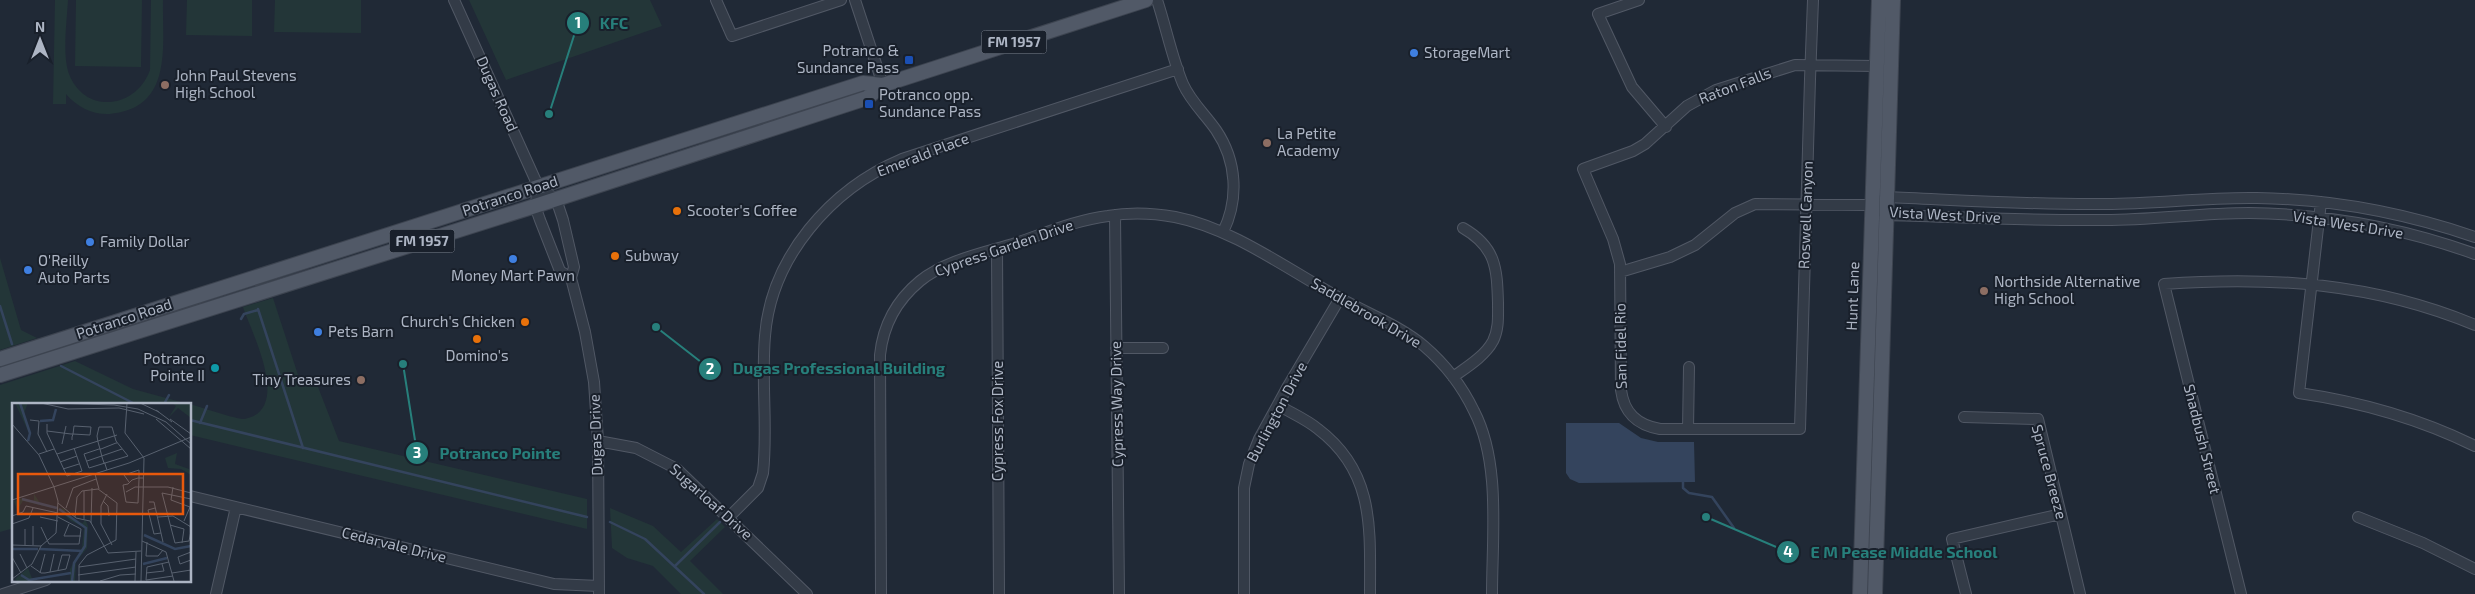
<svg xmlns="http://www.w3.org/2000/svg" width="2475" height="594" font-family="'Exo 2',sans-serif">
<style>
.green{fill:#233638}
.water{fill:#34445d}
.lines{fill:none;stroke-linecap:round;stroke-linejoin:round}
.stream{stroke:#34445d;stroke-width:2.5}
.minor-casing{stroke:#515865;stroke-width:12}
.major-casing{stroke:#3d4450;stroke-width:16}
.minor{stroke:#333b47;stroke-width:10}
.major{stroke:#515967;stroke-width:14}
.shop-dot{fill:#3f7fe0;stroke:#19202b;stroke-width:2}
.transit-dot{fill:#1a4fb4;stroke:#19202b;stroke-width:2}
.education-dot{fill:#8d6e63;stroke:#19202b;stroke-width:2}
.food-dot{fill:#e8710a;stroke:#19202b;stroke-width:2}
.culture-dot{fill:#0f9aa8;stroke:#19202b;stroke-width:2}
.labels{text-anchor:middle;stroke-width:4;stroke-linejoin:round;paint-order:stroke}
.shield{fill:#19202b;stroke:#818896;stroke-width:1}
.shield-label{font-size:14px;font-weight:bold;fill:#adb5c4}
.poi-label{font-size:15px;fill:#adb5c4;stroke:#19202b;text-anchor:start}
.street-label{font-size:15px;fill:#adb5c4;stroke:#19202b}
.inset-river{fill:none;stroke:#34445d;stroke-width:2.5}
.inset-road{fill:none;stroke:#58616f;stroke-width:1}
.view{fill:#e8590c;fill-opacity:0.15;stroke:#e8590c;stroke-width:2.5}
.inset-edge{fill:none;stroke:#adb5c4;stroke-width:2.5}
.leader{fill:none;stroke:#277f7b;stroke-width:2}
.callout-dot{fill:#277f7b;stroke:#19202b;stroke-width:2}
.mark-label{font-size:15px;text-anchor:middle;font-weight:bold;fill:#fff}
.callout-label{font-size:16px;text-anchor:middle;font-weight:bold;fill:#277f7b;stroke:#19202b;stroke-width:4;stroke-linejoin:round;paint-order:stroke}
</style>
<rect width="100%" height="100%" fill="#202936"/>
<path class="green" d="M55,0h13c-1,20 -6,55 1,74 16,41 67,35 81,-4l1,-70h12c-1,46 11,108 -53,114 -17,1 -33,-7 -44,-20v10h-13z
M76,0h66l-1,67 -66,-1z
M187,0h65v36l-66,-1z
M275,0h86v33l-87,-1z
M469,0h181l12,26 -156,54z
M0,258l21,72 16,8 -37,12z
M273,298l26,80 15,4 4,5 21,54 248,58v30l-397,-94v-31c10,3 48,16 55,15 47,-10 7,-85 -2,-112z
M75,361l58,28 55,15h-174v124l-14,4v-147z
M610,508l43,18 28,26 36,-33 8,8 -35,34 33,33h-42l-28,-28 -26,-8 -15,-10z"/>
<path class="water" d="M1566,423h53l22,15 17,4h36l1,40 -116,1 -9,-4 -4,-6z"/>
<g class="lines">
<path class="stream" d="M0,306l12,38
M258,309l45,139
M241,319l3,-5 14,-4
M61,366l74,38
M164,404l5,-9
M190,420l397,97
M200,423l7,-17
M1683,482v6l6,5 23,4 22,31
M610,522l35,17 59,55
M675,566l45,-44"/>
<defs>
<path id="minor" d="M454,0l85,188
M716,0l16,36 109,-36
M855,0l28,85
M1157,0c9,27 15,58 26,84 8,18 22,30 33,46 21,31 23,69 7,102
M1639,0l-41,14 34,73 34,40
M1813,0l-3,79 -10,350h-140c-23,-4 -36,-16 -39,-39l-1,-126 -7,-25 -30,-70 50,-18 12,-7 42,-38 29,-16 79,-25 82,1
M539,188l17,11 7,21 11,47 -3,11 14,54 9,50 4,59 1,153
M539,188l-4,18 5,14 20,51 11,7
M2321,202l-22,191c62,9 119,25 176,53
M1881,211l5,4c73,2 146,6 219,5 48,0 96,-7 144,-7 77,1 154,15 226,41
M1115,215l4,379
M997,249l2,345
M1620,272l50,-15 25,-12 40,-32 20,-9 117,1 15,-8c72,3 146,8 219,7 50,0 100,-7 151,-6 73,1 148,15 218,39
M1116,348h47
M1453,377c14,-10 32,-21 40,-36 6,-12 5,-25 5,-38 -1,-35 -2,-56 -35,-75
M1278,405c13,8 28,14 40,24 57,43 52,100 52,165
M1964,417l74,2 42,175
M1688,429l1,-62
M598,441l38,7 41,21 130,125
M190,496l364,88 45,2
M729,517l29,-29 5,-15c5,-45 -2,-91 2,-137 6,-79 66,-147 137,-177l276,-90
M2358,517l65,26 52,26
M3,594l43,-14
M216,594l20,-87
M881,594l-1,-239c3,-29 17,-55 40,-74 26,-21 64,-28 96,-38 30,-10 60,-23 92,-27 22,-4 45,-3 67,1 57,11 112,52 163,80 28,16 61,28 86,49 21,18 38,40 50,65 27,52 18,125 18,183
M1244,594v-106l5,-24 10,-25 29,-53 52,-88
M1966,594l-14,-55 109,-25
M2241,594l-77,-310c107,-8 211,-1 311,41"/>
<path id="major" d="M0,359l863,-276 20,2 263,-85
M0,375l535,-169 332,-108 16,-13
M1860,594l19,-594
M1875,594l18,-594"/>
</defs>
<use href="#minor" class="minor-casing"/>
<use href="#major" class="major-casing"/>
<use href="#minor" class="minor"/>
<use href="#major" class="major"/>
</g>
<g class="shop-dot">
<circle cx="1414" cy="53" r="5"/>
<circle cx="90" cy="242" r="5"/>
<circle cx="513" cy="259" r="5"/>
<circle cx="28" cy="270" r="5"/>
<circle cx="318" cy="332" r="5"/>
</g>
<g class="transit-dot">
<rect x="904" y="55" width="10" height="10" rx="2.5"/>
<rect x="864" y="99" width="10" height="10" rx="2.5"/>
</g>
<g class="education-dot">
<circle cx="165" cy="85" r="5"/>
<circle cx="1267" cy="143" r="5"/>
<circle cx="1984" cy="291" r="5"/>
<circle cx="361" cy="380" r="5"/>
</g>
<g class="food-dot">
<circle cx="677" cy="211" r="5"/>
<circle cx="615" cy="256" r="5"/>
<circle cx="525" cy="322" r="5"/>
<circle cx="477" cy="339" r="5"/>
</g>
<circle class="culture-dot" cx="215" cy="368" r="5"/>
<g class="labels">
<g class="shield">
<rect x="981.5" y="30.5" width="65" height="23" rx="4"/>
<rect x="389.5" y="229.5" width="65" height="23" rx="4"/>
</g>
<g class="shield-label">
<text x="1014" y="47">FM 1957</text>
<text x="422" y="246">FM 1957</text>
</g>
<g class="poi-label">
<text x="899" y="56" text-anchor="end">Potranco &amp;<tspan x="899" dy="17">Sundance Pass</tspan></text>
<text x="1424" y="58">StorageMart</text>
<text x="175" y="81">John Paul Stevens<tspan x="175" dy="17">High School</tspan></text>
<text x="879" y="100">Potranco opp.<tspan x="879" dy="17">Sundance Pass</tspan></text>
<text x="1277" y="139">La Petite<tspan x="1277" dy="17">Academy</tspan></text>
<text x="687" y="216">Scooter's Coffee</text>
<text x="100" y="247">Family Dollar</text>
<text x="625" y="261">Subway</text>
<text x="38" y="266">O'Reilly<tspan x="38" dy="17">Auto Parts</tspan></text>
<text x="513" y="281" text-anchor="middle">Money Mart Pawn</text>
<text x="1994" y="287">Northside Alternative<tspan x="1994" dy="17">High School</tspan></text>
<text x="515" y="327" text-anchor="end">Church's Chicken</text>
<text x="328" y="337">Pets Barn</text>
<text x="477" y="361" text-anchor="middle">Domino's</text>
<text x="205" y="364" text-anchor="end">Potranco<tspan x="205" dy="17">Pointe II</tspan></text>
<text x="351" y="385" text-anchor="end">Tiny Treasures</text>
</g>
<g class="street-label">
<text transform="translate(1735 86) rotate(-21)" y="5">Raton Falls</text>
<text transform="translate(497 94) rotate(66)" y="5">Dugas Road</text>
<text transform="translate(923 155) rotate(-21)" y="5">Emerald Place</text>
<text transform="translate(510 196) rotate(-18)" y="5">Potranco Road</text>
<text transform="translate(1806 215) rotate(-88)" y="5">Roswell Canyon</text>
<text transform="translate(1945 215) rotate(3)" y="5">Vista West Drive</text>
<text transform="translate(2348 225) rotate(9)" y="5">Vista West Drive</text>
<text transform="translate(1004 248) rotate(-19)" y="5">Cypress Garden Drive</text>
<text transform="translate(1853 296) rotate(-88)" y="5">Hunt Lane</text>
<text transform="translate(1366 313) rotate(30)" y="5">Saddlebrook Drive</text>
<text transform="translate(124 319) rotate(-18)" y="5">Potranco Road</text>
<text transform="translate(1621 346) rotate(-91)" y="5">San Fidel Rio</text>
<text transform="translate(1117 404) rotate(-91)" y="5">Cypress Way Drive</text>
<text transform="translate(1277 412) rotate(-62)" y="5">Burlington Drive</text>
<text transform="translate(998 421) rotate(-90)" y="5">Cypress Fox Drive</text>
<text transform="translate(596 435) rotate(-92)" y="5">Dugas Drive</text>
<text transform="translate(2202 439) rotate(76)" y="5">Shadbush Street</text>
<text transform="translate(2049 472) rotate(75)" y="5">Spruce Breeze</text>
<text transform="translate(711 502) rotate(42)" y="5">Sugarloaf Drive</text>
<text transform="translate(394 545) rotate(14)" y="5">Cedarvale Drive</text>
</g>
</g>
<g transform="translate(12 403)">
<rect width="179" height="179" fill="#202936"/>
<path d="M3,0h13l-4,10 6,22zM160,0h19v15l-13,-10 -9,9 7,-11zM165,50l-2,11 14,5 2,6 -10,-6 -13,-1 -3,-10zM22,91l6,9 17,6 -34,-8 -6,9 -3,-9 9,-3 11,4zM46,105l8,1 -2,3 11,9 8,2 2,-4 3,7 -1,22 -11,14 -1,19h-5v-12l12,-21 2,-21 -13,-6zM16,165l5,13h-16l-2,-2z" fill="#233638"/>
<path class="inset-river" d="M8,0l10,30 -2,8M28,18l13,-1 3,-11M10,96l35,9M47,106l27,19 -1,18 -11,17 -2,18M132,132l31,14 16,-3M0,146h26M28,146l43,2M131,161l24,-6M9,172l8,5 42,-7"/>
<path class="inset-road" d="M29,0l27,6 51,-1 25,6M40,0l62,2 24,4 28,13 25,22M115,0l-2,30 19,25 -3,123M128,0l19,9M144,7l16,12M144,16l35,30M158,16l21,15M18,17l9,1 -1,13 9,18M0,21l27,31 15,32M35,21v9l20,43 15,-5 -8,-23M35,28l24,3h2l17,1 1,-8 -17,-1 -1,8 -1,3v3M50,41l4,-18M27,51l15,-5M45,51l60,-19M75,58l35,-12M48,59l17,-6M51,66l16,-5M95,67l-2,-6v-1h-1l-2,-6 -2,-8 -2,-7 -1,-6 2,-9h13l4,14 12,15 -23,7 -16,5 -5,-14 15,-5h2l15,-6h1M83,71l4,15M117,79l-5,-7 15,-5v9l-1,24 -12,-1 -3,-17 5,-1 4,-4 6,-2h5M161,84l-2,13 19,7 -6,14M72,88v28M114,89l9,-5h33l23,6M95,91l-6,12v18l11,21M179,96l-29,-6 13,50 14,-2 2,-10M0,97l117,-37 62,-26M91,98l5,5 1,10M137,99h5l9,40M46,100l18,15 14,3 18,32 33,-2M54,105l7,-20 23,-9M143,105l-7,2 6,24 7,-1M0,113l11,-4 3,-6 32,7M28,114l18,4M63,114l2,-20 5,-6 16,-2 19,14 -1,37 -29,15 -8,10v16M146,114l15,-1 18,11M79,120l1,-35M0,121l17,-6 4,-10M57,121l-5,12h17M158,122l14,4 -2,14M29,124l8,17h30l2,-15 -23,-12M13,126v16M130,138l24,11 8,29M135,139l-1,14h12l5,-6M0,142l29,1M21,142v-19M179,149l-13,5 2,7 11,-4M8,151l7,14M0,154l9,16M157,159l-22,5 -1,13 27,-4M19,163l10,7h4l21,-4 4,-14h-8l-4,15M67,164l57,-8M38,169l4,-18M28,170l5,-19M134,170l18,-2 -2,-7M160,170l19,-3M66,172l58,-8M0,176l20,-15 9,-18 15,-13 2,-32 -4,-14M88,178l20,-6 16,-1M123,178l1,-29"/>
<path class="view" d="M6,71h165v40h-165z"/>
<rect width="179" height="179" class="inset-edge"/>
</g>
<path class="leader" d="M549 114L578 23M656 327L710 369M403 364L417 453M1706 517L1788 552"/>
<g class="callout-dot">
<circle cx="549" cy="114" r="5"/>
<circle cx="656" cy="327" r="5"/>
<circle cx="403" cy="364" r="5"/>
<circle cx="1706" cy="517" r="5"/>
<circle cx="578" cy="23" r="12"/>
<circle cx="710" cy="369" r="12"/>
<circle cx="417" cy="453" r="12"/>
<circle cx="1788" cy="552" r="12"/>
</g>
<g class="mark-label">
<text x="578" y="28">1</text>
<text x="710" y="374">2</text>
<text x="417" y="458">3</text>
<text x="1788" y="557">4</text>
</g>
<g class="callout-label">
<text x="614" y="29">KFC</text>
<text x="839" y="374">Dugas Professional Building</text>
<text x="500" y="459">Potranco Pointe</text>
<text x="1904" y="558">E M Pease Middle School</text>
</g>
<g transform="translate(40 40)" stroke="#19202b" stroke-width="4" paint-order="stroke">
<path d="M0-4L9 19L0 12L-9 19Z" fill="#adb5c4"/>
<text y="-8" font-size="14" font-weight="bold" text-anchor="middle" fill="#adb5c4">N</text>
</g>
</svg>
